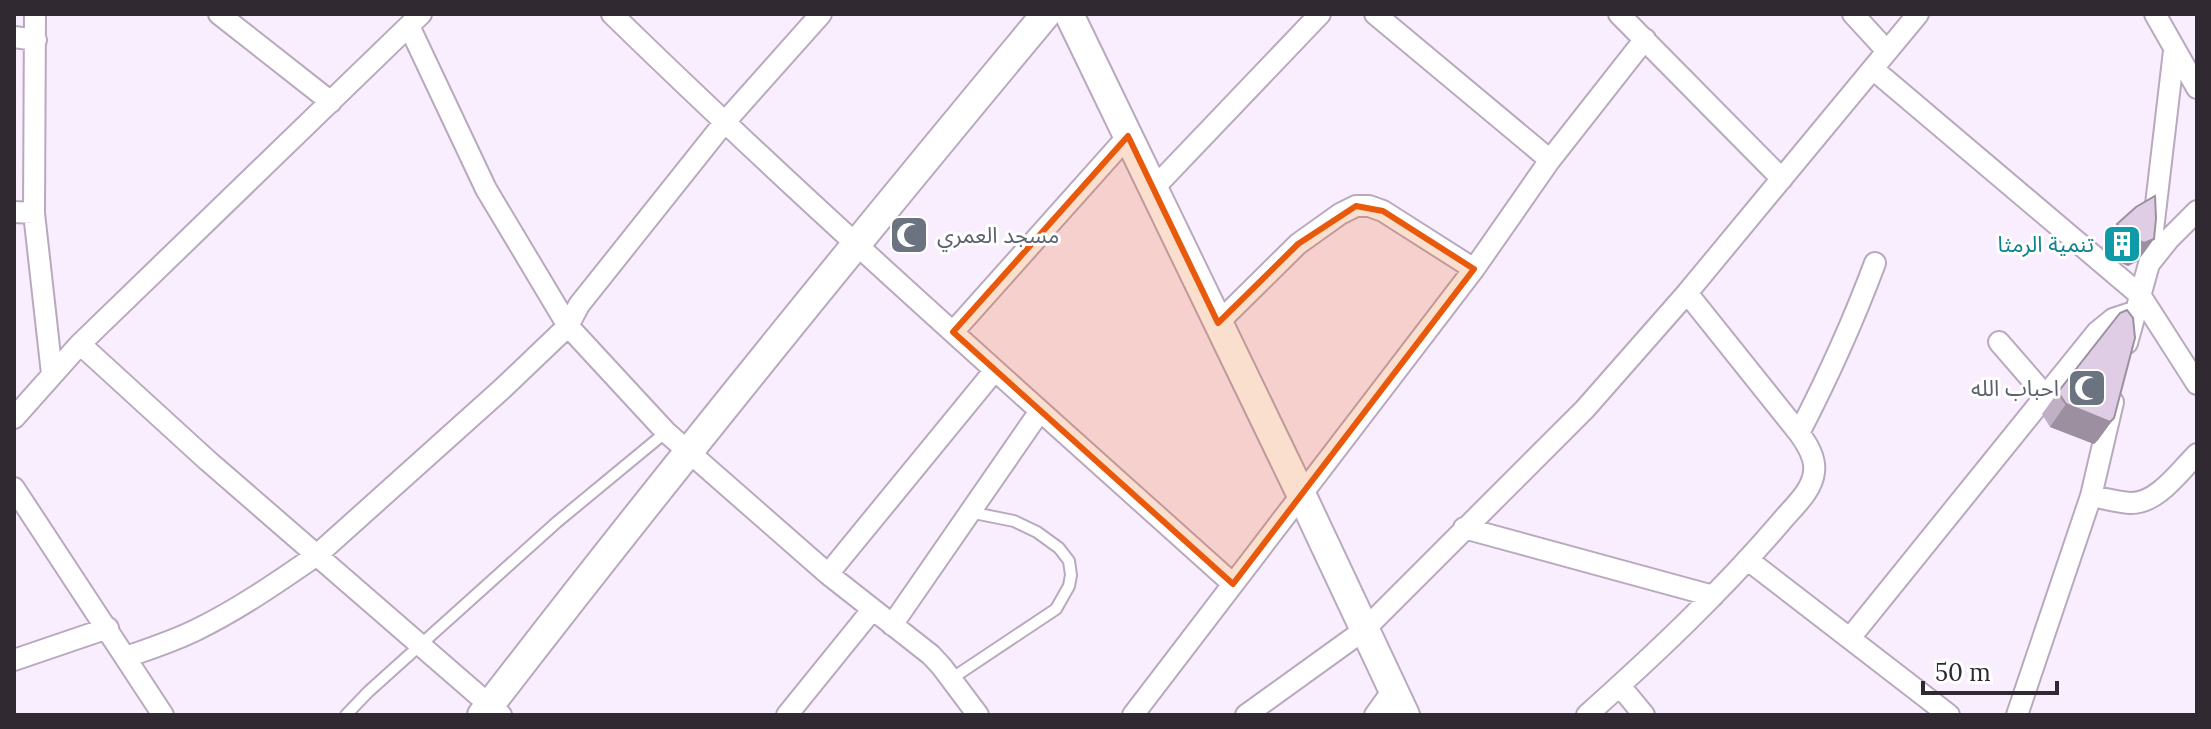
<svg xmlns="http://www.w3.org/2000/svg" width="2211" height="729" font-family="Lora,'Noto Sans Arabic',serif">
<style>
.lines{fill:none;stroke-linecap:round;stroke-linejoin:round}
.lane-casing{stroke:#b9a9bf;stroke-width:14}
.street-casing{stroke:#b9a9bf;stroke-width:24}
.secondary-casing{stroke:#b9a9bf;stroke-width:32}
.lane{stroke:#fff;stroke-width:10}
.street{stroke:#fff;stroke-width:20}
.secondary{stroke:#fff;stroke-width:28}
.wall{fill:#c0b0c5}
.shaded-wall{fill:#9c90a0}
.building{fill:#dfcde5;stroke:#9c90a0;stroke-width:2}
.marked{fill:#e8590c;fill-opacity:0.2;stroke:#e8590c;stroke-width:6;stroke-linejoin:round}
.labels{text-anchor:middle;stroke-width:6;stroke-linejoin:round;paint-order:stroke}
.worship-label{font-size:22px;fill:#5b616d;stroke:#fff;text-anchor:start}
.culture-label{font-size:22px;fill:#0d838f;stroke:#fff;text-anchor:end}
</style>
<rect width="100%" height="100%" fill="#f9eefd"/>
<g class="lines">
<defs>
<path id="lane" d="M951,679l105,-70 13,-23 2,-11 -2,-14 -10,-13 -22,-16 -23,-11 -45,-9
M346,715l22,-23 189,-170 109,-90"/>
<path id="street" d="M35,14l-1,199 18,161
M219,14l112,88
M612,14c201,196 412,382 621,570
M1375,14l175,146
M1619,14l163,165
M1853,14l34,37
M2155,14l42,74
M409,26l77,163 82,137 98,106 162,142 103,81 11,12 36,48
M14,37l22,3
M1873,69l267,226 57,89
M1153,189l167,-175
M14,212l20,1
M2149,264l20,-25 28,-28
M1218,323l80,-79 42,-30 16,-8h13l14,5 91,58
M953,332l175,-196
M1999,342l46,53
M2127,343l22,-79 25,-213
M80,344l127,116 294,255
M14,418l66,-74 341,-330
M1799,433c29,-56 54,-111 76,-170
M14,488l149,227
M2091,496c12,2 26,6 39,7 27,1 49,-31 67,-49
M1464,528l249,68
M1748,560l201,155
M828,574l167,-204
M892,625l148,-214
M1850,638l247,-306 16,-13 21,-7
M126,657c23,-8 48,-16 70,-27 43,-21 82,-48 121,-75l185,-166 66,-63 11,-21 145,-182 97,-109
M14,660l94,-32
M1620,686l24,29
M787,715l85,-105
M1133,715l341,-446 76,-109 95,-121
M1246,715l118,-85 221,-221 102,-116 231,-279
M1375,715l18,-25
M1587,715c68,-61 134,-123 193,-192 12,-15 32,-31 34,-51 2,-14 -7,-28 -15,-39l-112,-140
M2017,715l74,-219 22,-94"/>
<path id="secondary" d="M1069,14l233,482 103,219
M482,715c183,-238 372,-470 564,-701"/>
</defs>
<use href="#lane" class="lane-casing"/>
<use href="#street" class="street-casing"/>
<use href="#secondary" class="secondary-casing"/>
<use href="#lane" class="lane"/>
<use href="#street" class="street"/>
<use href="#secondary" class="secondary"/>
</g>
<path class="wall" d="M2136,207l2,54 -10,5 -13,-6 -13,-13 15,-23z
M2058,392l56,26 -16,22 -4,4 -44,-17 -8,-13z"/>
<path class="shaded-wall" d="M2130,237l24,2 -16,22 -10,5 -13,-6z
M2066,404l48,14 -16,22 -4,4 -44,-17z"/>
<path class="building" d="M2155,196l1,22 -2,21 -10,4 -14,-6 -13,-13 19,-17z
M2127,310l6,8 2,20 -21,80 -4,4 -44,-18 -8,-12 62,-79z"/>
<path class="marked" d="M1128,136l90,187 80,-79 58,-38 27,5 91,58 -241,315 -280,-252z"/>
<defs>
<symbol id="mosque-square" viewBox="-11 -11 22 22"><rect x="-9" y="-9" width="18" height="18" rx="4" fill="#6b7280" stroke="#fff"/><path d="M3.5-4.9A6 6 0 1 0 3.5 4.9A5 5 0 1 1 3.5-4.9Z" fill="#fff"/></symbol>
<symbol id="building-square" viewBox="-11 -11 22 22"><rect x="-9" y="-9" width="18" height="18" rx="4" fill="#0f9aa8" stroke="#fff"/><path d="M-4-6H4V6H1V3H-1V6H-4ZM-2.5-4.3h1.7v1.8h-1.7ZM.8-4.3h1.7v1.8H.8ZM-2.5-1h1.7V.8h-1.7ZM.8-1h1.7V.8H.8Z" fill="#fff"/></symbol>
</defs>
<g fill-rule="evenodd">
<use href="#mosque-square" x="887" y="213" width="44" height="44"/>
<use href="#building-square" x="2100" y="222" width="44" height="44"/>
<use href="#mosque-square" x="2065" y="366" width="44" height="44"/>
</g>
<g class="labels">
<g class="worship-label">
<text x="937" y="243">مسجد العمري</text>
<text x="2059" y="396" text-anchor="end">احباب الله</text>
</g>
<g class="culture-label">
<text x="2094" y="252">تنمية الرمثا</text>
</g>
</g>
<rect width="2211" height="729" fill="none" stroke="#302932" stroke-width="32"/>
<path d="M1923 681v12h134v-12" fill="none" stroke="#302932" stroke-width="4"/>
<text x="1935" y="681" font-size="24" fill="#302932" stroke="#ffffff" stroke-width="6" paint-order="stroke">50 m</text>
</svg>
